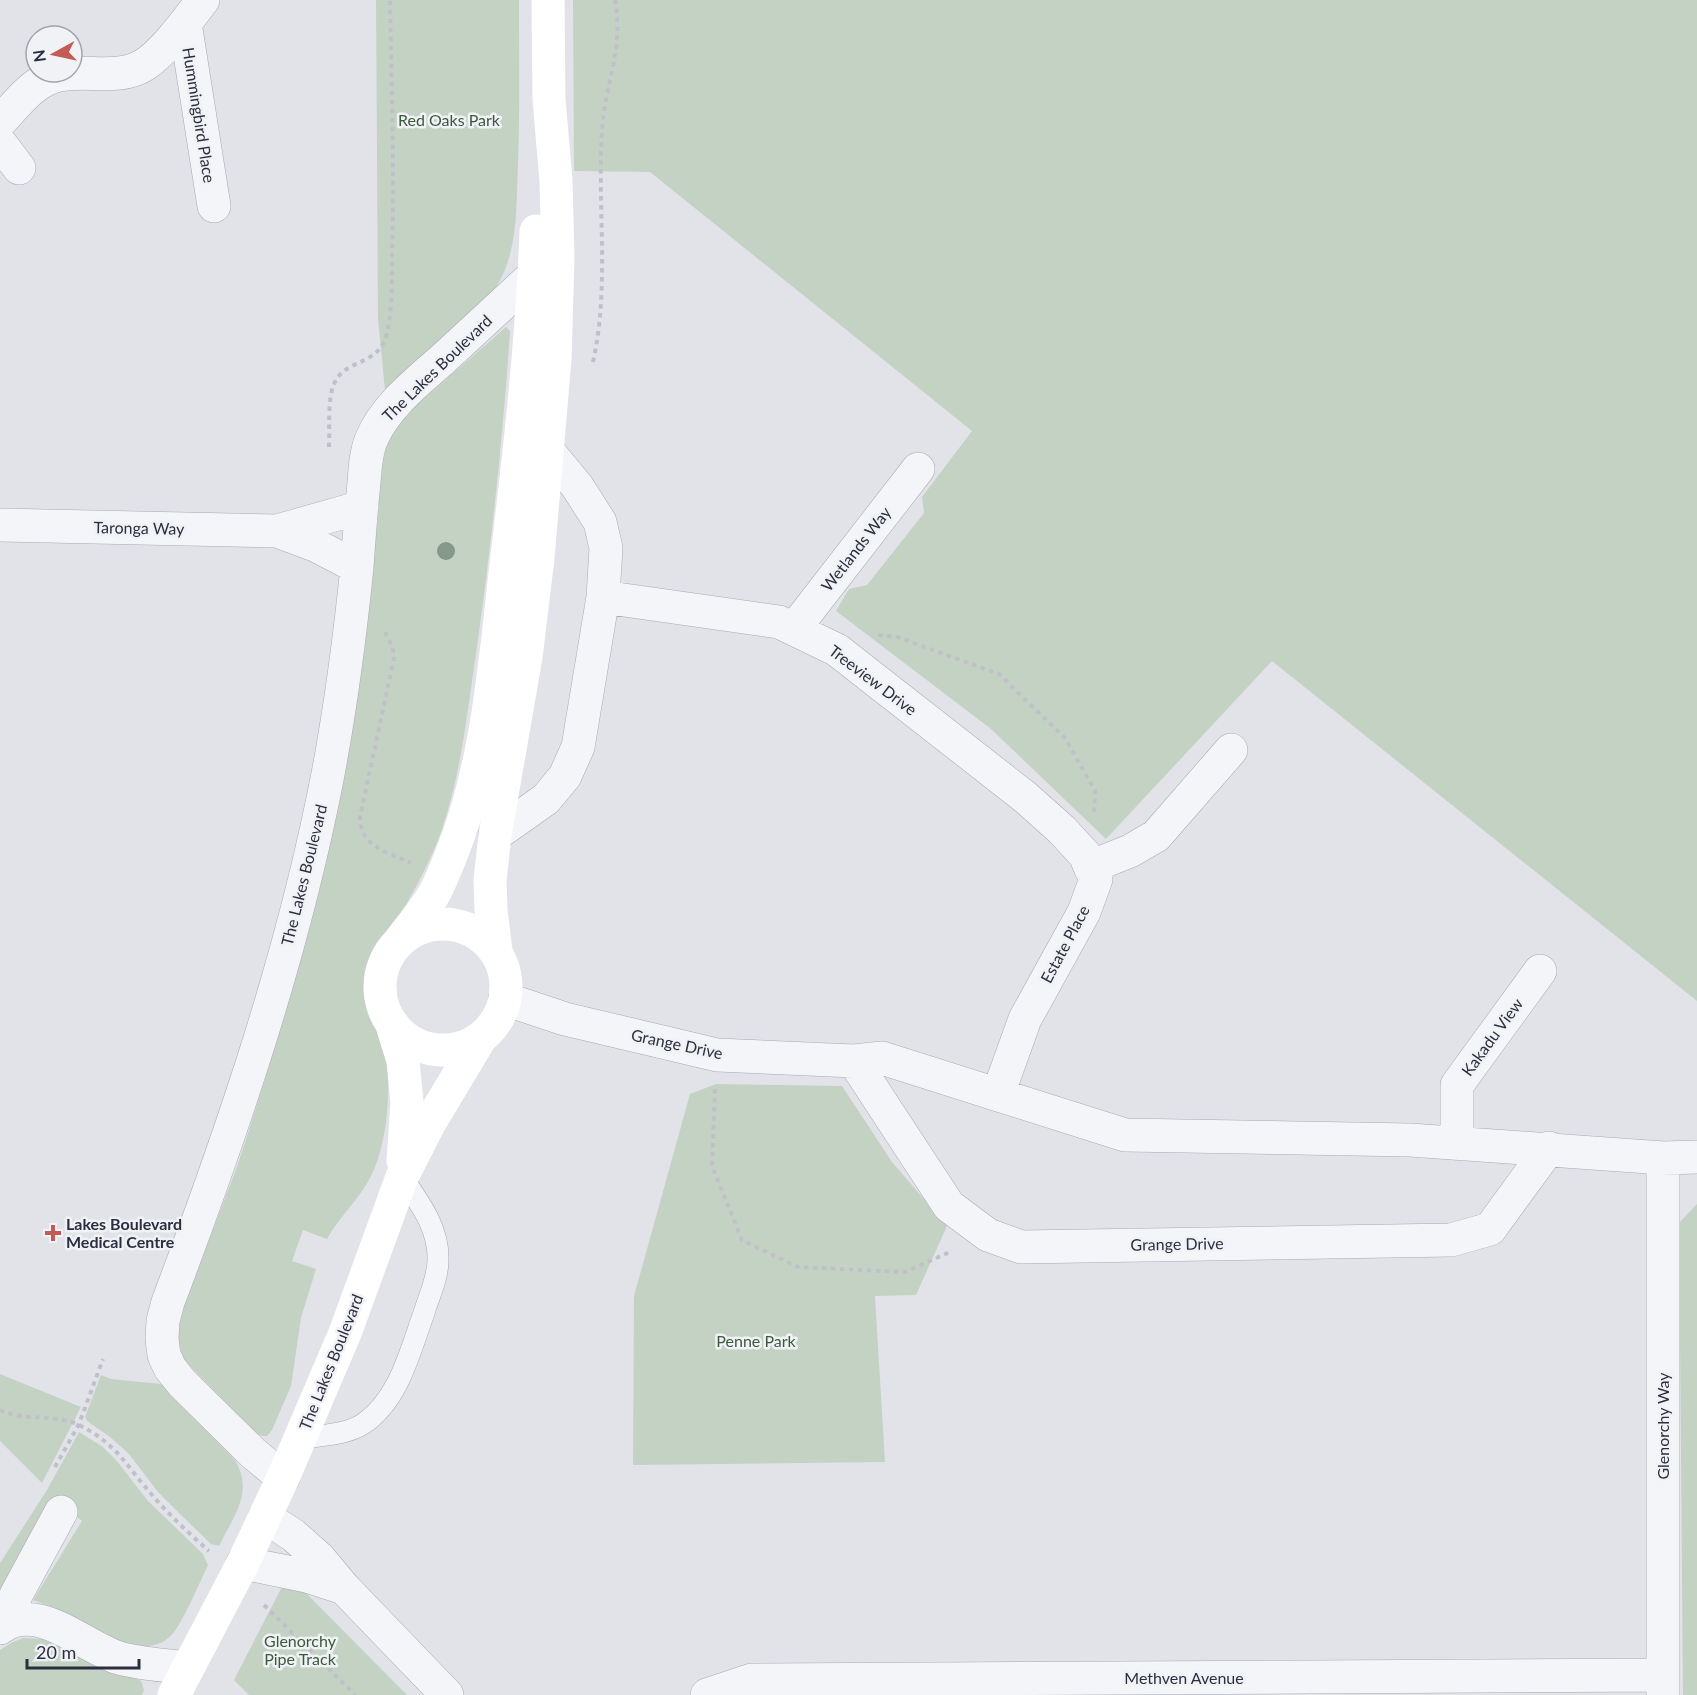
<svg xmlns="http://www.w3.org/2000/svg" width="1697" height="1695" font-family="Lato,sans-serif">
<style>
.green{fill:#c4d2c4}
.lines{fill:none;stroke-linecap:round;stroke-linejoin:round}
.lane-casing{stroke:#a7a9b3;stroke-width:22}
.street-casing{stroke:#a7a9b3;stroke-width:34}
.path{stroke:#c0c1c8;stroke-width:4;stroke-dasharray:4.5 4.5;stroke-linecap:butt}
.lane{stroke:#f4f5f8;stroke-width:21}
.street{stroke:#f4f5f8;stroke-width:33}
.secondary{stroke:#fff;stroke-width:33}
.tree{fill:#869889}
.poi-dot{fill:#c25b53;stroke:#f1f2f6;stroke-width:2}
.labels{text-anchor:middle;stroke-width:5;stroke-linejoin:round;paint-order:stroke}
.street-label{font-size:16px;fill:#2b2e3f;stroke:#f1f2f6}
.park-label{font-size:16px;fill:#3a5a3b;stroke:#f1f2f6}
.poi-label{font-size:16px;font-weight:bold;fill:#2b2e3f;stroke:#f1f2f6;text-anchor:start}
</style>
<rect width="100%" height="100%" fill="#e2e3e9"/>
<path class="green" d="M376,0h143c0,55 1,110 -1,165 -2,42 1,87 -23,124l-110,101 -7,-71z
M573,0h1124v1001l-425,-340 -166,178 -115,-110 -155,-118 13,-22 18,-4 57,-72 -2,-16 50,-66 -322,-259 -76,-1z
M506,327l4,4c-7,108 -19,216 -34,323 -9,60 -15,121 -35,178 -9,25 -22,50 -35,73 -12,21 -29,38 -37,62 -10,31 11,62 17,92 6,35 0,96 -20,126 -12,19 -28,34 -39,54l-24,-9 -11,31 24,8 -15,49 -10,68 -19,44 -5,6h-5l-5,-2 -73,-74 -7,-21 1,-18 59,-154 28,-87 46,-159 49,-242 18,-161 3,-54 4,-18 8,-16 11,-14z
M716,1084l126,2 50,76 55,64 -31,69 -41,1 10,166 -252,3 1,-169 56,-202z
M1697,1204v491h-14l-4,-472z
M0,1374l81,33 -39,76 -42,-42z
M101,1375l10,4 50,5 74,76c19,33 -1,55 -16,86l-8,-2 -31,-30 -22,-22 -29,-38 -19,-17 -23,-16 -2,-4z
M79,1432l24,15 14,14 31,40 55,53 5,11c-9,19 -22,50 -33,66 -29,39 -90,-7 -120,-23 -7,-3 -15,-5 -22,-8l49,-79 -25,-21 -57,92v-29l47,-73z
M288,1575l119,120h-158l-15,-15z
M23,1638l22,1 65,33 27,7 4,2 3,9 -2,5h-142v-45l11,-7z"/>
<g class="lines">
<defs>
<path id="lane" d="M301,1439c19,-4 45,-4 62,-15 36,-24 47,-73 61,-111 5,-17 14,-35 14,-53 1,-32 -19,-58 -36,-83"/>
<path id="street" d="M185,23l29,183
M0,122c15,-16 31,-38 52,-45 29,-10 65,5 92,-12 20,-12 44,-46 59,-65
M0,143l19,25
M0,525l277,6 85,-24
M277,531l38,14 42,22
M603,597l176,25 58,28 188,147 37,33 23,25 5,12
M794,629l124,-160
M495,835l51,-36 19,-23 13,-29 25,-150 3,-49 -6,-26 -23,-36 -29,-35
M505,999l60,20 152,36 137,6 28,-3 243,77 285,5 253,18 34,-1
M854,1061l95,145 39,29 33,12 430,-7 39,-11 59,-81
M998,1094l27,-75 59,-107 12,-33 -6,-12 40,-16 26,-15 75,-86
M1457,1143v-58l83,-114
M1663,1158v537
M283,1478l-30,-25 -71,-70 -12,-15 -6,-13 -2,-16 1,-18 5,-19c65,-172 125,-347 160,-528 13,-69 22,-138 29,-207 2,-28 4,-56 7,-84 1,-15 2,-32 8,-45 14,-32 45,-56 71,-79 30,-28 61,-56 91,-84
M265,1517l28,18 26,23 25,30 103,107
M243,1563l64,13 37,12
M5,1625l11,-30 45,-83
M0,1628c38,-28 83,19 119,30 21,6 46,7 68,10
M707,1695l45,-15 911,-5"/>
</defs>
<use href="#lane" class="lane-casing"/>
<use href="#street" class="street-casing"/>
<path class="path" d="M593,362c17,-76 4,-154 9,-232 3,-47 22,-81 13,-130
M329,447c1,-18 -2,-47 5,-63 10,-25 43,-18 52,-47 7,-25 6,-61 6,-86 3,-84 -1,-168 -2,-251
M385,632l8,16 1,10 -34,159c0,30 28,35 51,46
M878,635l19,2 102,37 66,64 30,53 -1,21
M715,1089l-3,77 30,74 56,27 107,5 45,-20
M0,1410c25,12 58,3 81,16 37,19 46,41 72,70 17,20 37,38 56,55
M55,1467l24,-43 24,-65
M264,1605l91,90"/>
<use href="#lane" class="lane"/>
<use href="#street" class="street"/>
<path class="secondary" d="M380 987a63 63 0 1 1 126 0a63 63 0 1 1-126 0Z
M401,939c10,-13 21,-26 30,-40 8,-12 13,-27 19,-41 39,-95 45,-201 57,-302 13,-108 25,-216 29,-325
M496,952l-5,-42 -1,-30 5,-45 31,-178 12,-99 17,-199 3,-101 -2,-77 -7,-82 -1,-99
M392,1025l11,36 4,41 -4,59
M174,1695l69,-132 40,-85 62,-145 57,-156 27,-53 51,-85"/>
</g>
<circle class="tree" cx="446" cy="551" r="9"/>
<path class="poi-dot" d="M50 1224h6v6h6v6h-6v6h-6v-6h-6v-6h6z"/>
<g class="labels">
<g class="street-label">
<text transform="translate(199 115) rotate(81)" y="6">Hummingbird Place</text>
<text transform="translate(437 368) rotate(-44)" y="6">The Lakes Boulevard</text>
<text transform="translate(139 528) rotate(1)" y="6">Taronga Way</text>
<text transform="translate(856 549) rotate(-52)" y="6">Wetlands Way</text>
<text transform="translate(873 680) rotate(37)" y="6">Treeview Drive</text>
<text transform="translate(304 875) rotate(-76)" y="6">The Lakes Boulevard</text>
<text transform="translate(1065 944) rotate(-62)" y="6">Estate Place</text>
<text transform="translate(1492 1037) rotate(-54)" y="6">Kakadu View</text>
<text transform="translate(677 1044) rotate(12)" y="6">Grange Drive</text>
<text transform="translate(1177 1244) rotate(-1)" y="6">Grange Drive</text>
<text transform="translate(331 1362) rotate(-68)" y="6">The Lakes Boulevard</text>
<text transform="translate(1663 1426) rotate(-90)" y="6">Glenorchy Way</text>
<text x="1184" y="1684">Methven Avenue</text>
</g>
<g class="park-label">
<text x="449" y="126">Red Oaks Park</text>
<text x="756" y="1347">Penne Park</text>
<text x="300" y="1647">Glenorchy<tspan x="300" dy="18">Pipe Track</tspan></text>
</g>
<g class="poi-label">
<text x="66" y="1230">Lakes Boulevard<tspan x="66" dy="18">Medical Centre</tspan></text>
</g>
</g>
<g transform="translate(54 54) rotate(262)"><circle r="28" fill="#f1f2f6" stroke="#a2a4ad" stroke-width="1.5"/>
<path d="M0-4.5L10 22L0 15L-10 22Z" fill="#c25b53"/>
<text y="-9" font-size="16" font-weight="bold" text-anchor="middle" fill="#2b2e3f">N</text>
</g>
<path d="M27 1659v9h112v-9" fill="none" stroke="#2b2e3f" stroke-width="3"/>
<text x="36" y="1659" font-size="18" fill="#2b2e3f" stroke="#f1f2f6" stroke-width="4.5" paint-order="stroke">20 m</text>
</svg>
